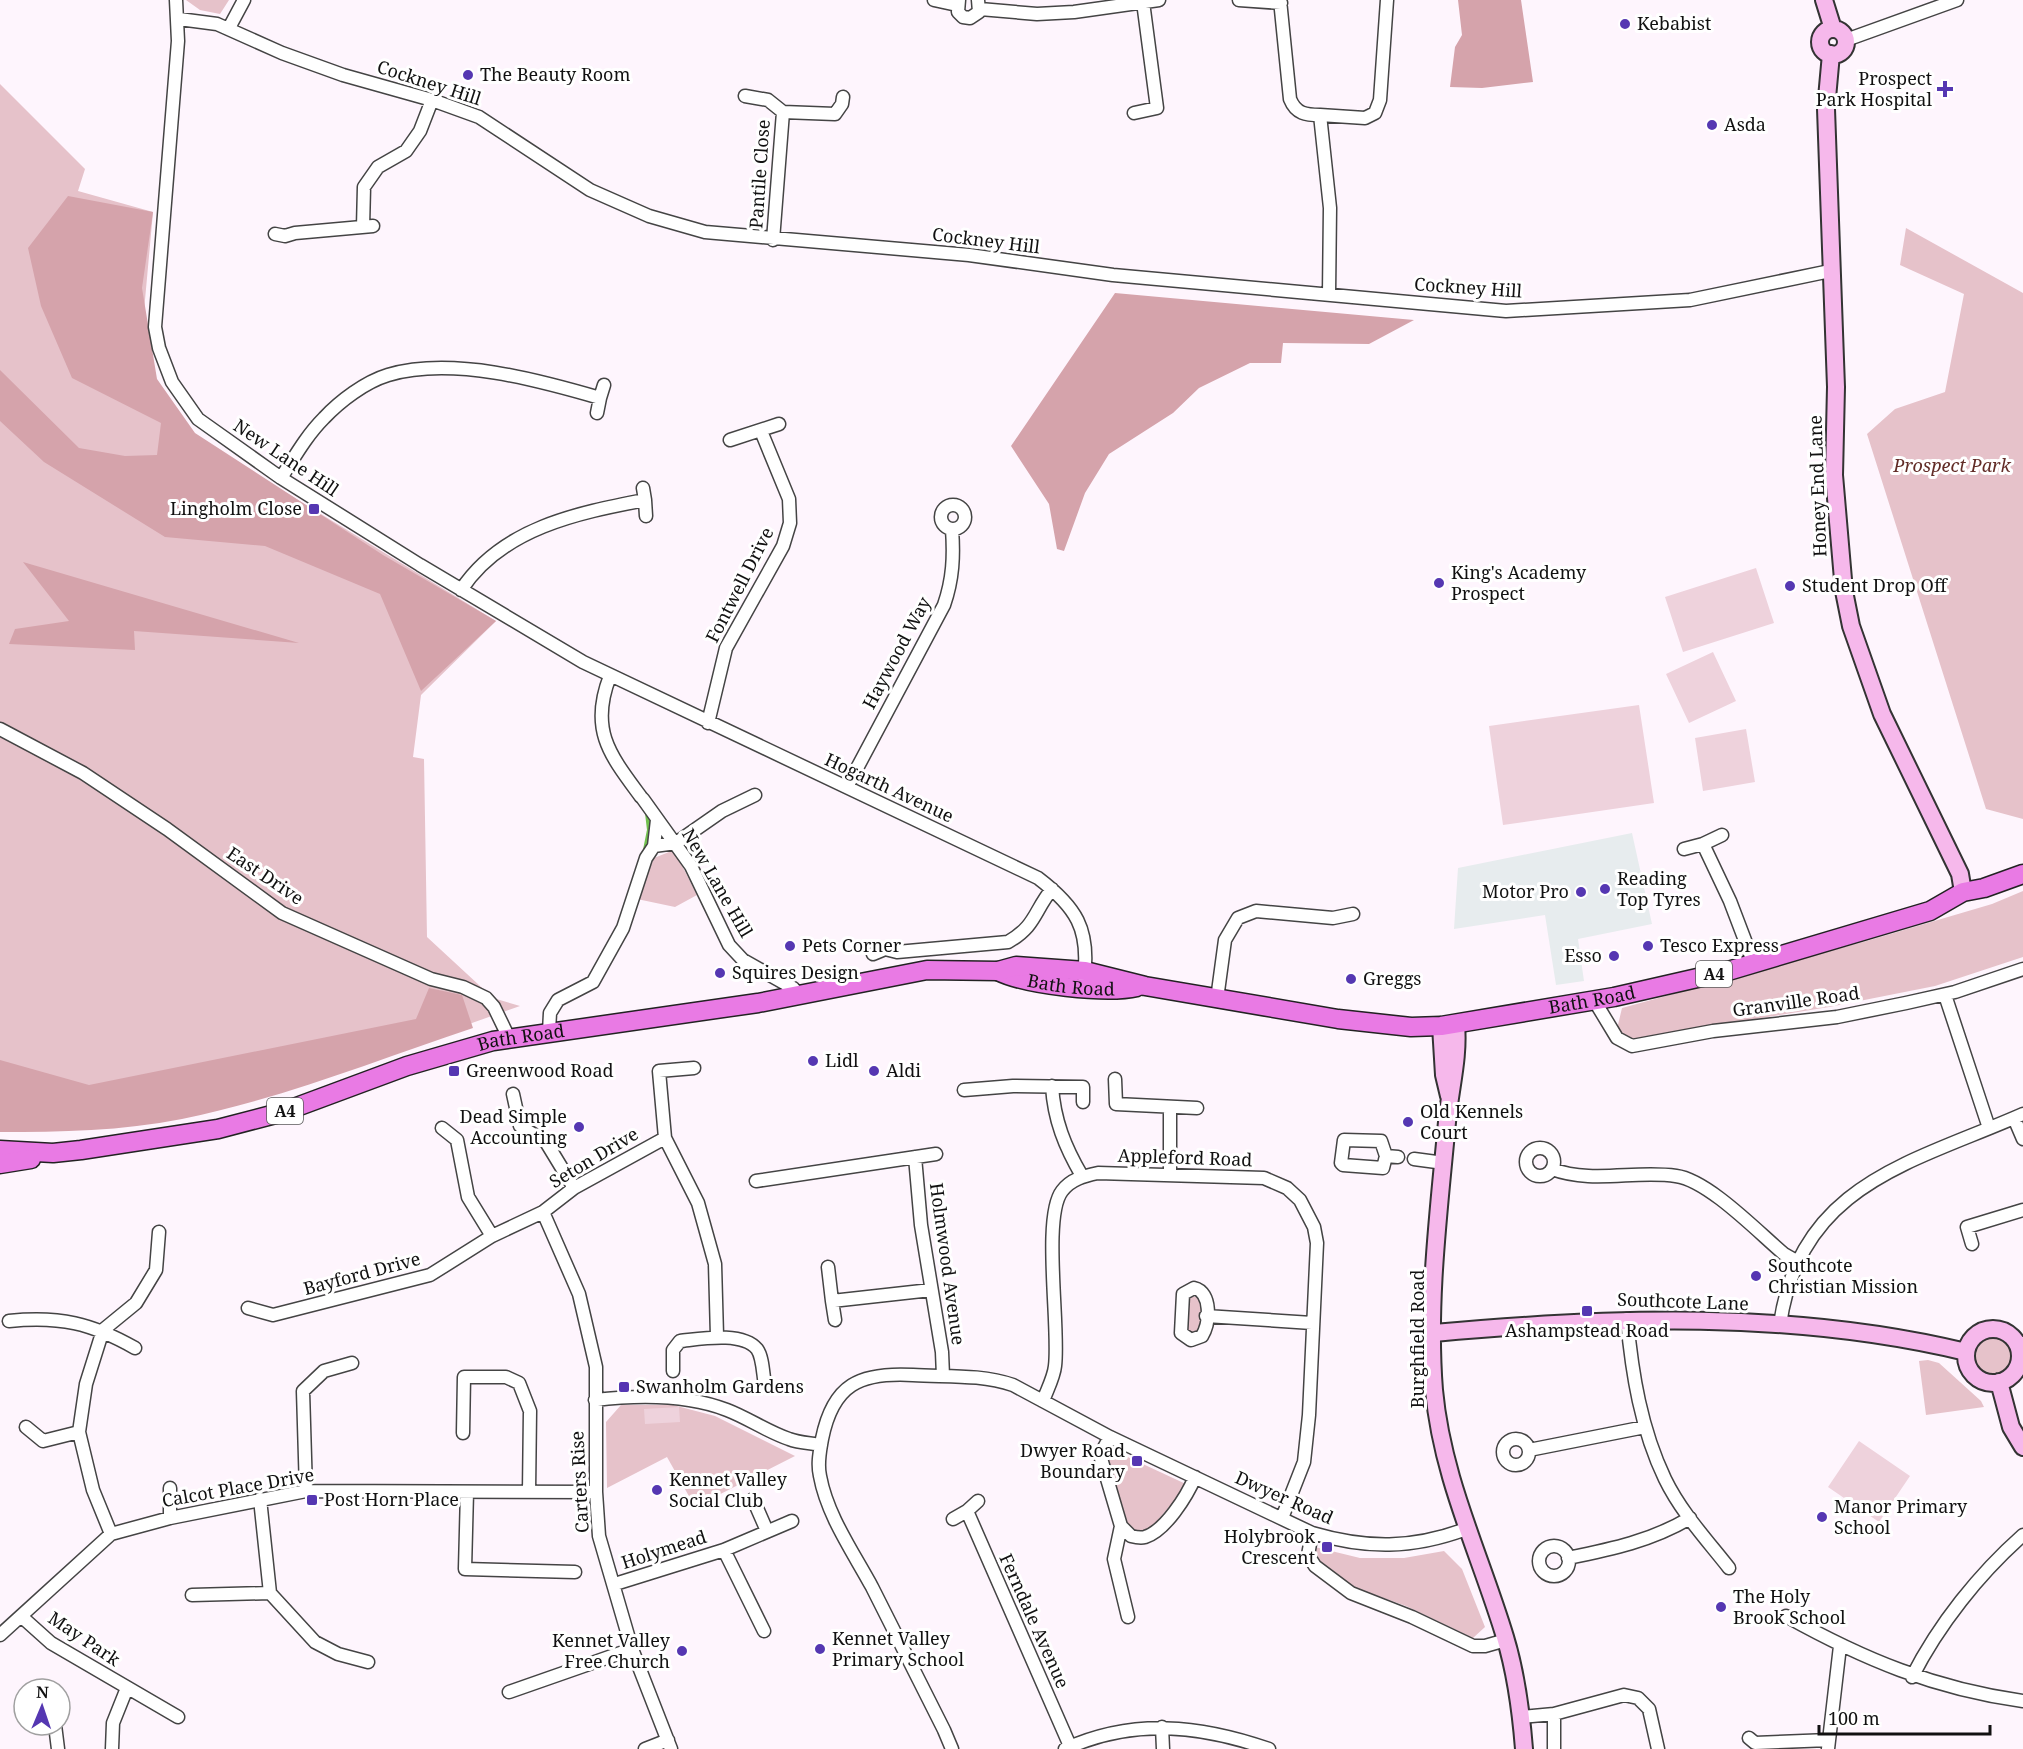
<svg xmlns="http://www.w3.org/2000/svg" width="2023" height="1749" font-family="'Noto Serif',serif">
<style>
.industrial{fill:#e7ecee}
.green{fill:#e6c2ca}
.forest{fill:#d5a3ab}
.pitch{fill:#eed2dc}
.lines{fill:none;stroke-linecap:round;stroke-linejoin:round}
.stream{stroke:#71bf4e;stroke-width:4}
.street-casing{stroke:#444;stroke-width:15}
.secondary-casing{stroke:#333;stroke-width:20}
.primary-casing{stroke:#222;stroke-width:21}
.street{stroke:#fff;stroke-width:12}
.secondary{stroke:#f6b8eb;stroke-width:16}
.primary{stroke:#e97ae4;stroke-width:18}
.poi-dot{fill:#5537b2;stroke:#fff;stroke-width:2}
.labels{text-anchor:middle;stroke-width:6;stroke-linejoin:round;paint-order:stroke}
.shield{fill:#fff;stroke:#585858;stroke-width:1.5}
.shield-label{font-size:16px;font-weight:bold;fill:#111}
.poi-label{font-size:18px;fill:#111;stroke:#fff;text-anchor:start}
.street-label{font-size:18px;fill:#111;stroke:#fff}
.park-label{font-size:18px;font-style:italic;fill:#622c27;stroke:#fff}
</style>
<rect width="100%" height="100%" fill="#fef5fd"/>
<path class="industrial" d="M1632,833l20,91 -74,15 6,42 -28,4 -11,-70 -91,14 4,-61z"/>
<path class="green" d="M186,0h43l-9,14 -20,-4z
M0,84l85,85 -7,22 75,21 -9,99 11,69 35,54 306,187 -75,74 -8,62 11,2 3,178 66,61 27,8 -260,92 -260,33z
M1906,228l117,65v526l-37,-10 -119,-375 28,-25 50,-17 19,-98 -64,-29z
M674,850l23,45 -22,12 -38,-8 17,-41z
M2023,891v66l-88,29 -106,21 -197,32 -10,-3 -5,-7 5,-21 248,-68 122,-36z
M1189,1296l9,1c6,10 6,26 0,35l-9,2c-8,-11 -8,-26 0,-38z
M1971 1356a22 22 0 1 1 44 0a22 22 0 1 1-44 0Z
M1928,1360l11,3 42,38 3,6 -58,8 -7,-54z
M621,1405h52l42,11 80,40 -100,51 -28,-50 -60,31 -1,-66z
M1117,1452l71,33 -38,44 -14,2 -10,-8 -19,-64z
M1315,1547l45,11h44l40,-7 18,18 23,58 -12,11 -67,-32 -50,-18 -41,-30z"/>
<path class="forest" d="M1458,0h63l12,82 -51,6 -32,-1 5,-40 7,-12z
M68,196l85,16 -11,76 15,91 38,54 188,122 113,66 -75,70 -41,-97 -115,-48 -100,-9 -121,-75 -44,-41v-51l79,78 46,8 32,-1 4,-32 -89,-45 -31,-72 -13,-58z
M1115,293l299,27 -45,24 -86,-1 -2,20h-31l-51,25 -26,25 -64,41 -24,39 -21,58 -7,-2 -8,-45 -38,-58z
M23,562l276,81 -165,-12 1,19 -126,-6 6,-15 54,-8z
M429,988l33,7 11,33c-96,32 -192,71 -291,91 -60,12 -121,13 -182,13v-72l89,25 327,-66z"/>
<path class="pitch" d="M1756,568l18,55 -91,29 -18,-55z
M1713,652l23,49 -47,22 -23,-49z
M1639,705l15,98 -151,22 -14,-99z
M1746,729l9,53 -52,9 -8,-53z
M679,1407l1,15 -35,2 -1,-15z
M1859,1441l51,35 -31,46 -51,-35z"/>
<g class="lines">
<path class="stream" d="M645,850l4,-20 -2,-17"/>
<defs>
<path id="street" d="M176,0l2,41 -23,286 4,21 13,34 26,37 83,59 139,87 163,97 455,216c38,29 52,51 46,99
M934,0l23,5
M959,0l-1,12 5,5 7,1 9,-6 -1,-12
M1239,0l42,3
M1280,0l10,99c6,15 16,16 30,16l10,93 -1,86
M980,9l57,5 37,-2 85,-12
M179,19l38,5 65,29 61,22 89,25 47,17 111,73 59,26 56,16 264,23 144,20 393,36 184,-11 140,-29
M229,28l15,-28
M1846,40l111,-40
M745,96l23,4 15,12 -10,128
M783,112l52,2 7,-10 1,-7
M1134,113l23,-5 -14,-106
M1320,115l45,3 10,-5 5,-13 7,-100
M363,227l1,-40 14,-20 28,-16 14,-20 12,-31
M275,234l10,2 10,-3 78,-7
M597,413l3,-15
M730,440l49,-16
M281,478c13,-20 25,-42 43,-60 16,-17 41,-36 64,-43 64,-19 150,5 212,23l4,-13
M645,500l1,16
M941 517a12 12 0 1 1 24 0a12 12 0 1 1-24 0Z
M461,590c41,-62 116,-77 184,-90l-2,-12
M610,676c-21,54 0,79 31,121
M708,723l18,-75 57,-102 7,-23 -1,-24 -28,-68
M0,729l83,44 84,56 115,84 149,66 32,8 23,11 8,9 15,31
M847,787l97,-182c9,-26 10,-49 8,-76
M643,799l48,67 38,79 14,15 50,28 6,7
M1722,835l-19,9 27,57 24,63
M654,846l22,-3 46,-32 33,-16
M1684,849l19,-5
M873,954l12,-5 12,3 111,-10c28,-16 26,-31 44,-53
M1945,995l44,133
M1217,999l8,-59 13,-22 18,-7 77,7 20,-4
M1594,1000l23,38 15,8 81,-15 124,-14 69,-14 49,-11 68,-23
M549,1031l1,-18 8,-13 35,-18 30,-54 23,-70 8,-12 3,-26
M694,1068l-35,3 6,67 33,65 17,61 2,72
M1115,1079l1,25 81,4
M1052,1086c2,34 13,61 30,90
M964,1090l49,-4 70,1v15
M513,1094l7,32 26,16 28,46
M1170,1107v68
M2014,1118l9,21
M442,1128l15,12 11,57 24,39
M1526 1162a14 14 0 1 1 28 0a14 14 0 1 1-28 0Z
M1386,1156l-5,-15 -37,-1 -3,23 2,2 40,3 3,-12 12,1
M915,1157l6,68 21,127 1,24
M1414,1159l30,4
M1552,1169c40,15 83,1 124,7 32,4 82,56 108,78l14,8
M756,1181l180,-27
M543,1212l36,82 17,73v125l3,44 33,113 39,100
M1972,1244l-5,-17 56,-17
M828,1267l4,34 99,-11
M1194,1288c18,4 16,35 8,48l-11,4 -10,-7 2,-39z
M832,1301l3,19
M248,1308l25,7 157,-40 62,-39 51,-24 31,-24 91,-50
M1206,1316l106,7
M1627,1319c5,55 14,110 38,160 16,33 42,61 64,89
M9,1321c51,-5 82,2 126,27
M1780,1324c21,-141 132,-161 243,-210
M2017,1346l6,-3
M673,1371v-21l7,-9c20,-2 62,-10 77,8 6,8 6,26 8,36
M595,1400c43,-5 91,-6 132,10 21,8 41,22 62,29 10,4 22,4 32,6
M1043,1401c4,-11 11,-24 12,-35 5,-37 -13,-149 7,-175 9,-12 22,-15 36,-18l166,5 23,10 13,12 14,27 3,16 -8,172 -5,47 -22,56
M26,1427l17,14 36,-9
M463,1433l1,-56h42l13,6 11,28 -1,81
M1110,1437l-10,18 21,71 10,10c4,1 10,2 14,1 20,-6 42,-41 50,-60
M1503 1452a13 13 0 1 1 26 0a13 13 0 1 1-26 0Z
M1529,1450l116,-23
M170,1488v30
M306,1491l-3,-100 21,-20 28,-8
M467,1492l-2,77 110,3
M260,1499l10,94 45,49 23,12 30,8
M753,1499l14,32
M978,1501l-11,10 103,235
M953,1519l14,-8
M1121,1526l-7,33 14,58
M1312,1533l-4,22 7,11 36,27 61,24 61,29h12l21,-6
M111,1534l-18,-44 -14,-58 7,-48 17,-54 33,-27 20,-33 3,-38
M1539 1561a15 15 0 1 1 30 0a15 15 0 1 1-30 0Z
M724,1550l40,81
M1568,1558c44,-9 83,-17 122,-40
M615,1584l109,-34 68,-29
M192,1595l78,-2
M1786,1616c77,43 149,73 237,85
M22,1617l29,26 127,74
M0,1635l111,-101 59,-16 136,-27 290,1
M1912,1677c27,-53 67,-103 111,-142
M509,1692l123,-43
M1554,1714v35
M1521,1717l33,-3 70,-19 14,3 11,11 9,40
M55,1725l3,24
M1162,1727l1,22
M1749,1738l6,5 74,-3
M112,1749l1,-26 14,-35
M645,1749l23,-9
M952,1749l-8,-19c-24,-48 -48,-96 -72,-143 -19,-35 -45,-72 -52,-111 -3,-13 0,-25 2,-37 11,-55 38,-67 91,-64 33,2 68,-1 100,10l97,52 202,96c55,16 100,16 154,-4
M1065,1749c68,-31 135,-24 204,0
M1828,1749l12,-103"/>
<path id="secondary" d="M1824,0l9,29
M1820 42a13 13 0 1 1 26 0a13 13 0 1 1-26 0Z
M1831,54l-5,55 10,278 -2,88 10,116 7,35 31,88 78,160 3,18
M1456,1024c3,34 -6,64 -9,98 -8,88 -20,180 -13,268 8,88 46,164 71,247 11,36 16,74 19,112
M1441,1026l3,49 5,21
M1966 1356a27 27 0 1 1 54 0a27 27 0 1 1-54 0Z
M1434,1333c176,-16 358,-23 532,19
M1999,1382l12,45 12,20"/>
<g id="primary">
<path id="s1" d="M998,971c28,14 108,23 139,16"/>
<path id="s2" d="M0,1150l53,3 28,-3 137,-21 65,-17 124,-46 86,-25 265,-38 169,-33 71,1 18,-5 69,5 60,15 193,33 73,8 30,-1 173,-29 114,-26 202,-60 33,-19 21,-4 39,-14"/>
<path d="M0,1164l31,-5"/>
</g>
</defs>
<use href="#street" class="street-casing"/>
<use href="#secondary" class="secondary-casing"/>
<use href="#primary" class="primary-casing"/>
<use href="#street" class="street"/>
<use href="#secondary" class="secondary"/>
<use href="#primary" class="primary"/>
</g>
<g class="poi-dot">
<circle cx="1625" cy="24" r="6"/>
<circle cx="468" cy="75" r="6"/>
<path d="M1942 80h6v6h6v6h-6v6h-6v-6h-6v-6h6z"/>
<circle cx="1712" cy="125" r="6"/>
<rect x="308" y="503" width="12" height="12" rx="3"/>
<circle cx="1439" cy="583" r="6"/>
<circle cx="1790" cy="586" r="6"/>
<circle cx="1605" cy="889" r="6"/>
<circle cx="1581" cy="892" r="6"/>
<circle cx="790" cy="946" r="6"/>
<circle cx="1648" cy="946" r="6"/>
<circle cx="1614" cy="956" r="6"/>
<circle cx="720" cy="973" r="6"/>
<circle cx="1351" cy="979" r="6"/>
<circle cx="813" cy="1061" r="6"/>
<rect x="448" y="1065" width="12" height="12" rx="3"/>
<circle cx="874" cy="1071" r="6"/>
<circle cx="1408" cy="1122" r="6"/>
<circle cx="579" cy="1127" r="6"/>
<circle cx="1756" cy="1276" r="6"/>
<rect x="1581" y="1305" width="12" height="12" rx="3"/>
<rect x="618" y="1381" width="12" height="12" rx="3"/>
<rect x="1131" y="1455" width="12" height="12" rx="3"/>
<circle cx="657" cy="1490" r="6"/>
<rect x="306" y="1494" width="12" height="12" rx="3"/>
<circle cx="1822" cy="1517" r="6"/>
<rect x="1321" y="1541" width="12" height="12" rx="3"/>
<circle cx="1721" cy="1607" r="6"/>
<circle cx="820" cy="1649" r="6"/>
<circle cx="682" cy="1651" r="6"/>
</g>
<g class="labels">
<g class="shield">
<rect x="1696" y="961" width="36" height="26" rx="4.5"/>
<rect x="267" y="1098" width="36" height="26" rx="4.5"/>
</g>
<g class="shield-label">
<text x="1714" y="980">A4</text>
<text x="285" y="1117">A4</text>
</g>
<g class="poi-label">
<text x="1637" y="30">Kebabist</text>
<text x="480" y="81">The Beauty Room</text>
<text x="1932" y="85" text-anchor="end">Prospect<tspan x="1932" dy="21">Park Hospital</tspan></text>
<text x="1724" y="131">Asda</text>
<text x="302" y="515" text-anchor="end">Lingholm Close</text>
<text x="1451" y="579">King's Academy<tspan x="1451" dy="21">Prospect</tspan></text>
<text x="1802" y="592">Student Drop Off</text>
<text x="1617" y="885">Reading<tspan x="1617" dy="21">Top Tyres</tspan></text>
<text x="1569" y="898" text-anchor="end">Motor Pro</text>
<text x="802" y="952">Pets Corner</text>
<text x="1660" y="952">Tesco Express</text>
<text x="1602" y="962" text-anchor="end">Esso</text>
<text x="732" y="979">Squires Design</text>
<text x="1363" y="985">Greggs</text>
<text x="825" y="1067">Lidl</text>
<text x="466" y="1077">Greenwood Road</text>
<text x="886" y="1077">Aldi</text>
<text x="1420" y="1118">Old Kennels<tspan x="1420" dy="21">Court</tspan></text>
<text x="567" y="1123" text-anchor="end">Dead Simple<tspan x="567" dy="21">Accounting</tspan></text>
<text x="1768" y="1272">Southcote<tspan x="1768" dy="21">Christian Mission</tspan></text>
<text x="1587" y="1337" text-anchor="middle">Ashampstead Road</text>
<text x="636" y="1393">Swanholm Gardens</text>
<text x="1125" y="1457" text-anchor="end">Dwyer Road<tspan x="1125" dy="21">Boundary</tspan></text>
<text x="669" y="1486">Kennet Valley<tspan x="669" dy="21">Social Club</tspan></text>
<text x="324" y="1506">Post Horn Place</text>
<text x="1834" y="1513">Manor Primary<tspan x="1834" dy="21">School</tspan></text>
<text x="1315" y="1543" text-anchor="end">Holybrook<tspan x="1315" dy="21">Crescent</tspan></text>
<text x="1733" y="1603">The Holy<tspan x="1733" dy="21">Brook School</tspan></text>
<text x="832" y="1645">Kennet Valley<tspan x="832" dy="21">Primary School</tspan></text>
<text x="670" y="1647" text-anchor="end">Kennet Valley<tspan x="670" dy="21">Free Church</tspan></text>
</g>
<g class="street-label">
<text transform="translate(429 83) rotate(18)" y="6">Cockney Hill</text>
<text transform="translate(760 174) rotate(-86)" y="6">Pantile Close</text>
<text transform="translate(986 241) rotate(7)" y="6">Cockney Hill</text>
<text transform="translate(1468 288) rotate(4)" y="6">Cockney Hill</text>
<text transform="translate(286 458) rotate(34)" y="6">New Lane Hill</text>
<text transform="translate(1818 486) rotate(-92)" y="6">Honey End Lane</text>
<text transform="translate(740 585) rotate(-63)" y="6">Fontwell Drive</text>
<text transform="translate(897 653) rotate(-62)" y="6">Haywood Way</text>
<text transform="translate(889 788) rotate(25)" y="6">Hogarth Avenue</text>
<text transform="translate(265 876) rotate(34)" y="6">East Drive</text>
<text transform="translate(717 883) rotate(60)" y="6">New Lane Hill</text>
<text dy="6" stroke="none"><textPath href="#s1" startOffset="75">Bath Road</textPath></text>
<text dy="6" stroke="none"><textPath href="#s2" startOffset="1622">Bath Road</textPath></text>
<text transform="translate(1796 1002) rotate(-8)" y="6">Granville Road</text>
<text dy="6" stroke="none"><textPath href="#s2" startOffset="537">Bath Road</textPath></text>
<text transform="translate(594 1158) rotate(-31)" y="6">Seton Drive</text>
<text transform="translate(1185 1158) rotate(2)" y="6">Appleford Road</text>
<text transform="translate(947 1264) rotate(82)" y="6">Holmwood Avenue</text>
<text transform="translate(362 1274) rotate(-15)" y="6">Bayford Drive</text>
<text transform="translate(1683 1302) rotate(2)" y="6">Southcote Lane</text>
<text transform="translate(1418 1339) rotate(-90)" y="6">Burghfield Road</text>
<text transform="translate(580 1482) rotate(-93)" y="6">Carters Rise</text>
<text transform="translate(238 1488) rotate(-10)" y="6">Calcot Place Drive</text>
<text transform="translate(1284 1498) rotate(24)" y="6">Dwyer Road</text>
<text transform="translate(664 1550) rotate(-18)" y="6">Holymead</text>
<text transform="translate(1034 1621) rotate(66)" y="6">Ferndale Avenue</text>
<text transform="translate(84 1639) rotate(34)" y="6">May Park</text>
</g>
<g class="park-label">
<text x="1952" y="472">Prospect Park</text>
</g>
</g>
<g transform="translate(42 1707) rotate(2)"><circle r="28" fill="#ffffff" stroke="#a0a0a0" stroke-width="1.5"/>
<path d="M0-4.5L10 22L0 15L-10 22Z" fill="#5537b2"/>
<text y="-9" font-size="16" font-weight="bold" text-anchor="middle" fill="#111111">N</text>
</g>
<path d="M1819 1725v9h171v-9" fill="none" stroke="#111111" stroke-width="3"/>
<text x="1828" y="1725" font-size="18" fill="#111111" stroke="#ffffff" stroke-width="4.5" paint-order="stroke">100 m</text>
</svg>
